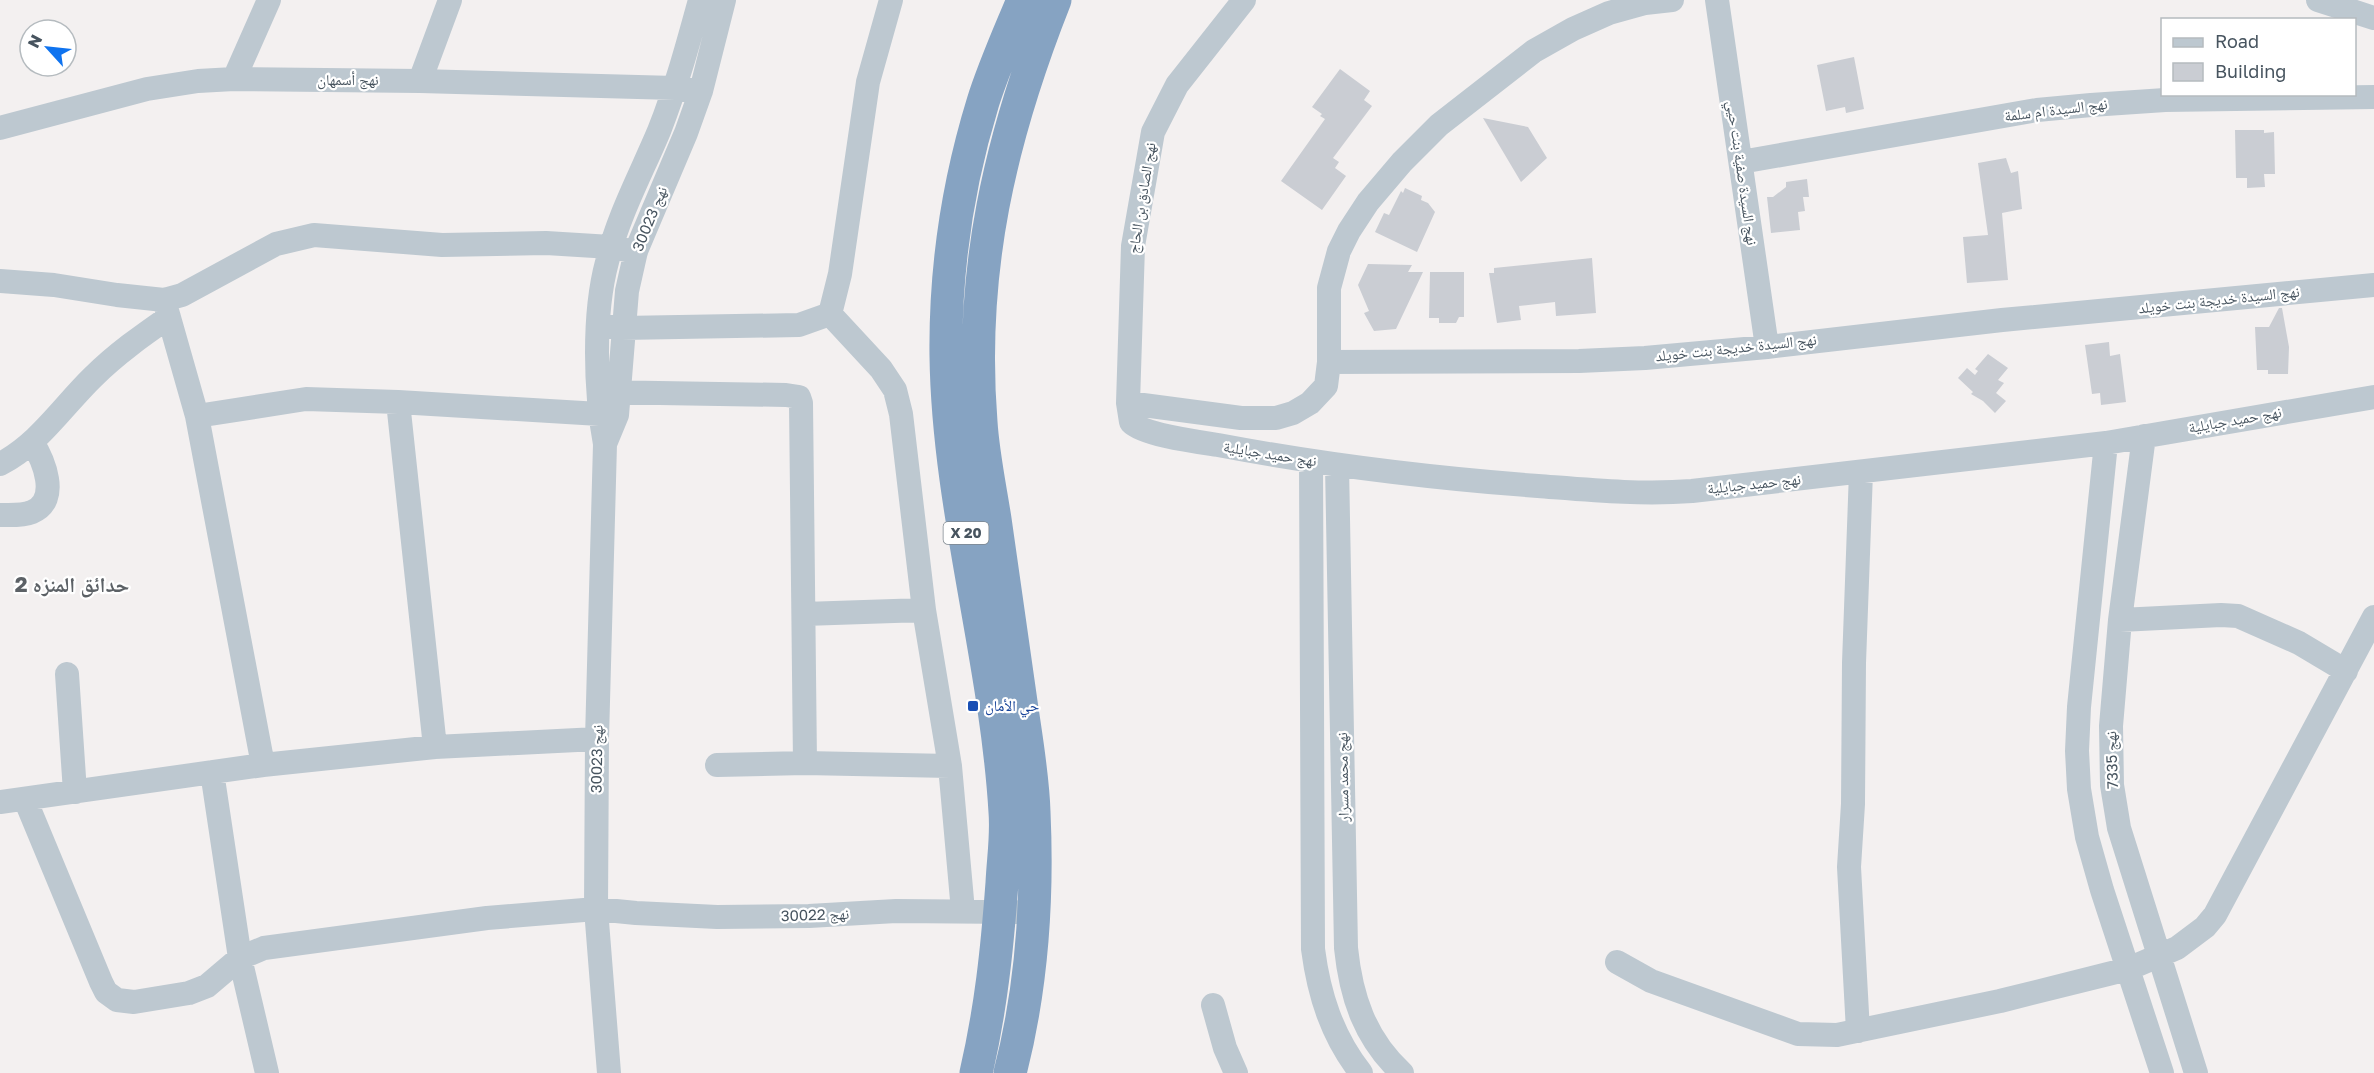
<svg xmlns="http://www.w3.org/2000/svg" width="2374" height="1073" font-family="'Golos Text','Noto Naskh Arabic',sans-serif">
<style>
.building{fill:#cacdd3}
.lines{fill:none;stroke-linecap:round;stroke-linejoin:round}
.minor{stroke:#bdc8d0;stroke-width:24}
.highway{stroke:#86a3c2;stroke-width:33}
.transit-dot{fill:#1a4fb4;stroke:#fff;stroke-width:2}
.labels{text-anchor:middle;stroke-width:4.5;stroke-linejoin:round;paint-order:stroke}
.shield{fill:#fff;stroke:#7e878f;stroke-width:1.5}
.shield-label{font-size:14px;font-weight:bold;fill:#47545f}
.street-label{font-size:15px;fill:#47545f;stroke:#fff}
.transit-label{font-size:15px;fill:#164399;stroke:#fff;text-anchor:start}
.district-label{font-size:21px;font-weight:bold;fill:#5c6166;stroke:#fff}
</style>
<rect width="100%" height="100%" fill="#f3f0f0"/>
<path class="building" d="M1854,57l10,52 -18,4 -1,-6 -19,4 -9,-46z
M1340,69l30,22 -6,9 8,6 -39,52 6,4 -4,6 11,8 -24,34 -41,-29 44,-62 -5,-3 2,-2 -10,-7z
M1483,118l45,9 19,31 -26,24z
M2235,130h29v3l10,-1 1,42h-11l1,13 -18,1v-10h-11z
M2006,158l5,15 7,-2 4,38 -20,4 6,67 -41,3 -4,-46 25,-2 -10,-72z
M1807,179l2,18h-6l2,14 -7,1 2,18 -29,3 -4,-36h6l13,-10v-5z
M1405,188l17,8 -1,4 7,3 7,9 -18,40 -42,-20 9,-19 5,2 12,-24 2,2z
M1592,258l4,55 -40,3 -1,-14 -36,4 2,14 -24,3 -8,-50h5v-5z
M1368,264l44,1 -4,7h15l-27,57 -22,2 -10,-18 5,-2 -11,-26z
M1430,272h34v45h-5l-3,6h-17v-5h-10z
M2279,308h3l7,39 -1,27h-20v-4h-11l-2,-43h14z
M2109,342l1,14 10,-2 6,48 -25,3 -1,-12 -8,1 -7,-49z
M1988,354l20,14 -10,12 6,3 -8,10 10,8 -11,12 -12,-12 -12,-7 2,-2 -15,-14 9,-10 8,7 3,-4 -3,-2z"/>
<g class="lines">
<path class="minor" d="M1244,0l-67,85 -24,47 -20,114 -5,157 3,19c12,13 68,20 87,23 106,20 213,33 320,41 52,4 103,9 154,5l414,-48 268,-46
M1717,0l50,347
M2318,0l56,18
M234,79l35,-79
M420,81l30,-81
M0,128l147,-39 51,-8 36,-2 186,2 255,7 26,3
M1741,162l296,-52 54,-5 74,-5 209,-3
M0,281l54,4 63,10 47,5 18,-5 94,-51 38,-9 128,10 104,-2 65,4 25,5
M164,300l33,116 66,349
M830,314l51,55 14,21 6,24 23,196 26,156 13,145
M599,325l23,3 177,-3 31,-11 10,-40 28,-192 23,-82
M1329,362l250,-1 66,-3 122,-11 235,-27 372,-35
M599,392l187,3 13,2 2,6 4,360
M398,402l37,345 162,-8
M1128,403l113,15h35l17,-5 17,-10 16,-17 3,-24v-74l10,-37 10,-20 19,-29 34,-40 37,-37 95,-74 39,-22 36,-16 36,-10 27,-3
M197,416l109,-17 92,3 218,13
M2144,436l-24,184 -9,106 1,59 7,43 77,245
M2106,443l-27,264 -2,44 2,38 8,48 15,53 60,183
M605,444l12,-29 10,-124 9,-40 50,-118 15,-42 23,-91
M1311,461l2,488c6,46 19,87 48,124
M0,464c38,-19 63,-58 93,-87 23,-23 50,-42 76,-60
M1337,465l9,483c5,49 19,91 56,125
M0,515c11,0 22,1 32,-3 29,-12 11,-53 0,-70
M804,614l120,-4
M2120,620l101,-5 17,1 61,27 47,28
M67,674l8,118
M717,765l88,-2 145,3
M212,772l28,186 27,115
M25,799l76,183 5,10 11,8 17,2 55,-9 18,-7 33,-28 24,-10 223,-30 109,-9 40,4 81,4 92,-1 87,-5 119,1
M0,802l263,-37 172,-18
M1617,962l34,19 147,53 39,1 163,-34 128,-32 49,-21 28,-21 10,-12 159,-298
M1213,1005l12,43 11,25
M1858,1031l-9,-164 4,-63 1,-141 7,-191
M609,1073l-13,-164 1,-170 8,-295c-10,-53 -12,-130 2,-182 11,-46 34,-88 52,-131 17,-43 29,-87 41,-131"/>
<path class="highway" d="M976,1073c15,-65 21,-123 26,-190 1,-23 5,-47 3,-71 -9,-152 -57,-304 -59,-456 -1,-85 12,-173 37,-254 11,-35 26,-68 40,-102
M1010,1073c22,-85 28,-173 24,-261 -1,-34 -7,-69 -12,-103 -9,-63 -18,-126 -27,-190 -5,-32 -12,-65 -14,-97 -12,-151 19,-283 74,-422"/>
</g>
<rect class="transit-dot" x="967" y="700" width="12" height="12" rx="3"/>
<g class="labels">
<rect class="shield" x="943.5" y="522" width="45" height="22" rx="4.5"/>
<g class="shield-label">
<text x="966" y="538">X 20</text>
</g>
<g class="street-label">
<text x="348" y="85">نهج أسمهان</text>
<text transform="translate(2056 110) rotate(-7)" y="5">نهج السيدة ام سلمة</text>
<text transform="translate(1742 173) rotate(82)" y="5">نهج السيدة صفية بنت حيي</text>
<text transform="translate(1142 198) rotate(-81)" y="5">نهج الصادق بن الحاج</text>
<text transform="translate(650 219) rotate(-68)" y="5">نهج 30023</text>
<text transform="translate(2219 300) rotate(-6)" y="5">نهج السيدة خديجة بنت خويلد</text>
<text transform="translate(1736 348) rotate(-6)" y="5">نهج السيدة خديجة بنت خويلد</text>
<text transform="translate(2235 420) rotate(-10)" y="5">نهج حميد جبايلية</text>
<text transform="translate(1270 454) rotate(9)" y="5">نهج حميد جبايلية</text>
<text transform="translate(1754 484) rotate(-6)" y="5">نهج حميد جبايلية</text>
<text transform="translate(597 759) rotate(-89)" y="5">نهج 30023</text>
<text transform="translate(2112 760) rotate(-92)" y="5">نهج 7335</text>
<text transform="translate(1343 777) rotate(-91)" y="5">نهج محمد مسرار</text>
<text transform="translate(815 915) rotate(-2)" y="5">نهج 30022</text>
</g>
<g class="transit-label">
<text x="985" y="711">حي الأمان</text>
</g>
<g class="district-label">
<text x="72" y="592">حدائق المنزه 2</text>
</g>
</g>
<rect x="2161" y="18" width="195" height="78" fill="#ffffff" stroke="#b5bbbf" stroke-width="1.5"/>
<rect x="2173" y="38" width="30" height="9" fill="#bdc8d0" stroke="#b5bbbf" stroke-width="1.5"/>
<text x="2215" y="48" font-size="18" fill="#47545f">Road</text>
<rect x="2173" y="63" width="30" height="18" fill="#cacdd3" stroke="#b5bbbf" stroke-width="1.5"/>
<text x="2215" y="78" font-size="18" fill="#47545f">Building</text>
<g transform="translate(48 48) rotate(297)"><circle r="28" fill="#ffffff" stroke="#b5bbbf" stroke-width="1.5"/>
<path d="M0-4.5L10 22L0 15L-10 22Z" fill="#0f73ef"/>
<text y="-9" font-size="16" font-weight="bold" text-anchor="middle" fill="#47545f">N</text>
</g>
</svg>
